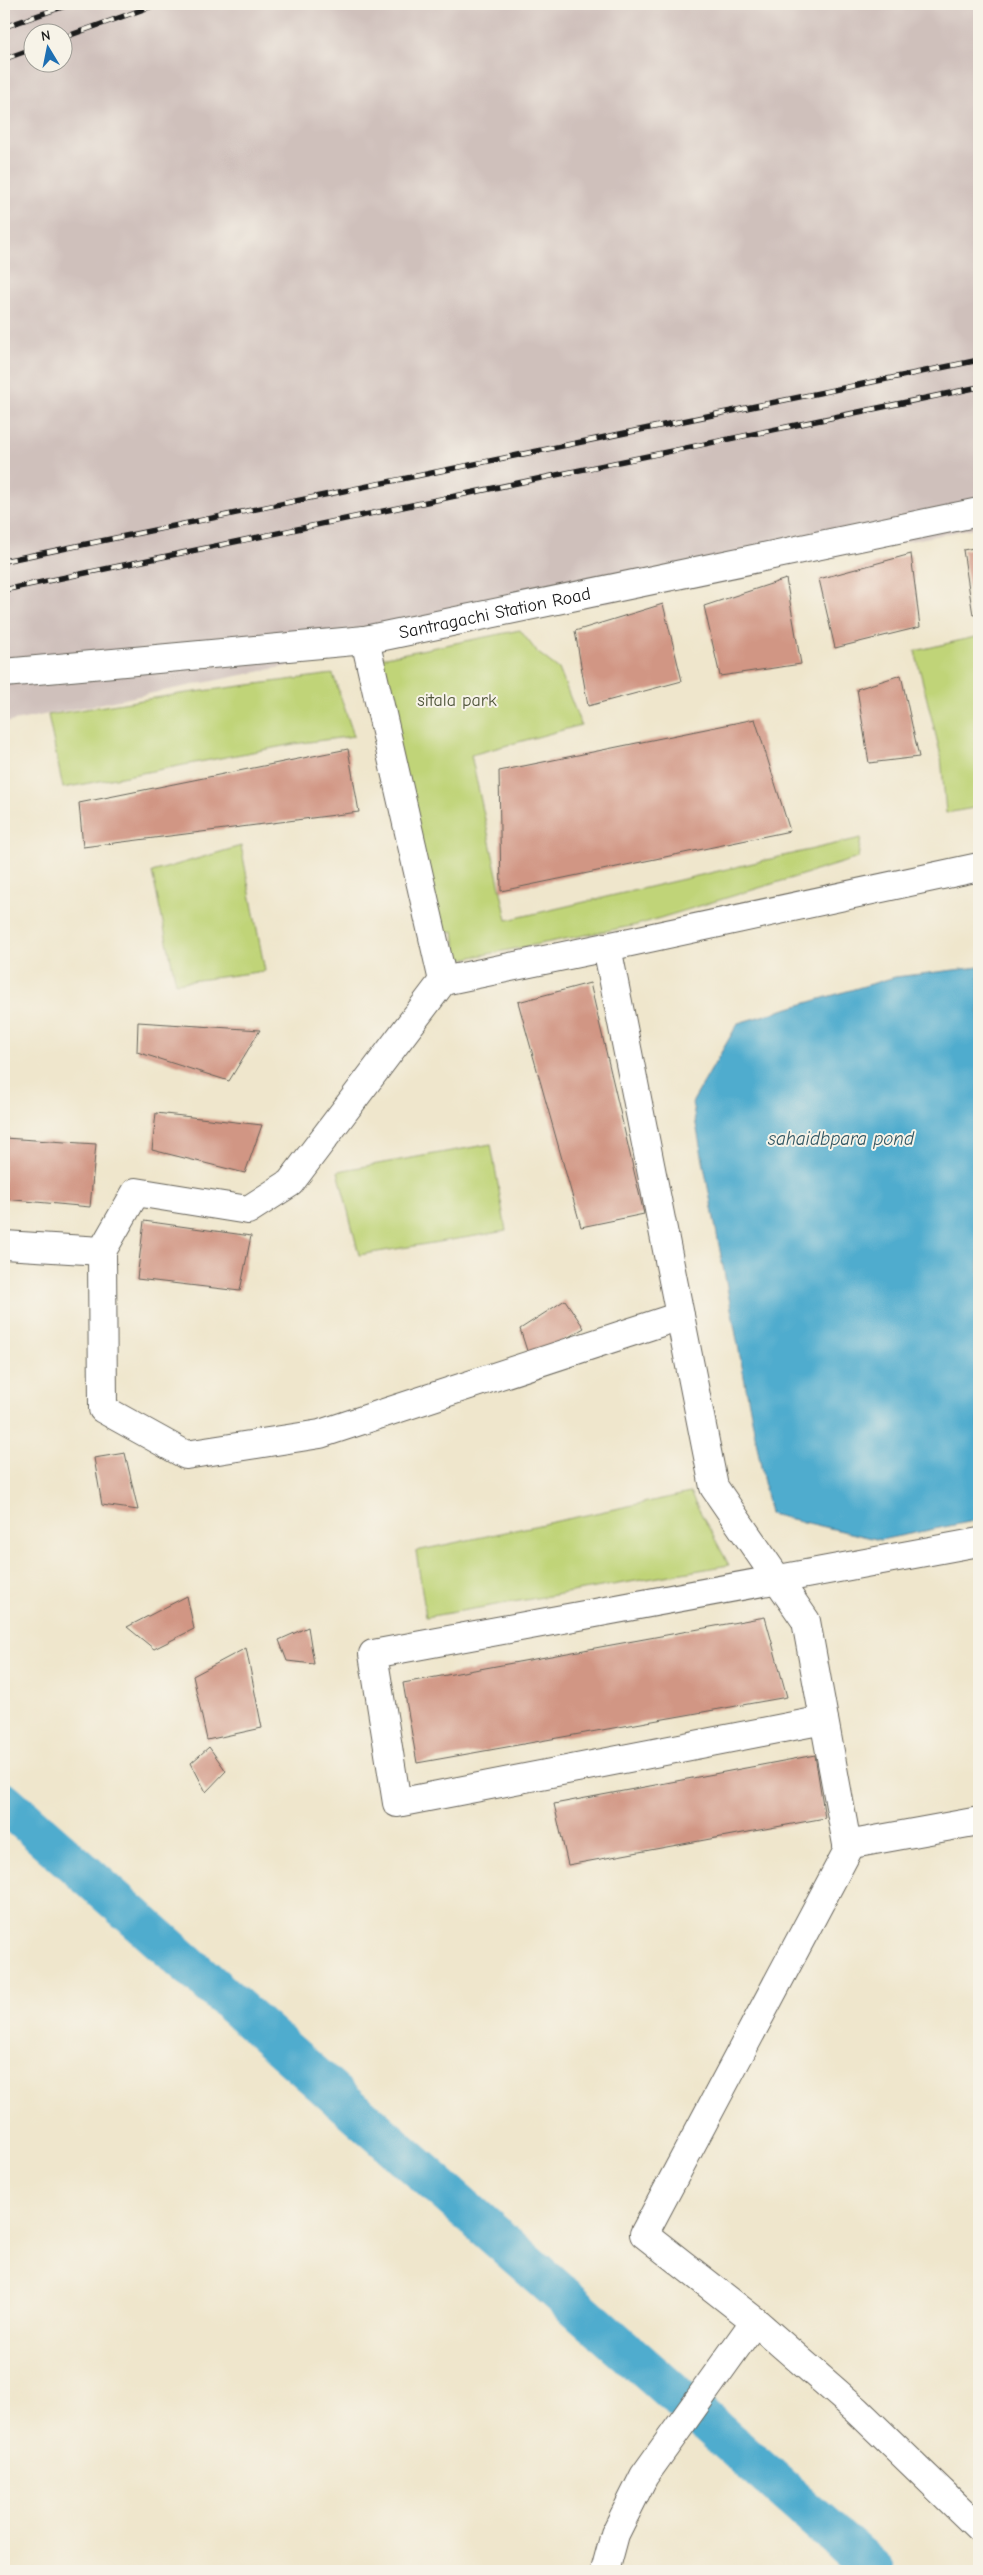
<svg xmlns="http://www.w3.org/2000/svg" width="983" height="2575" font-family="'Comic Neue',sans-serif">
<style>
.industrial{fill:#cfc0bb;fill-rule:evenodd}
.green{fill:#c0d478;stroke:#6e784a}
.water{fill:#50acce;stroke:#366475}
.lines{fill:none;stroke-linecap:round;stroke-linejoin:round}
.canal{stroke:#50acce;stroke-width:41}
.building{fill:#d19684}
.minor-casing{stroke:#66635a;stroke-width:30}
.minor{stroke:#fff;stroke-width:28}
.rail-casing{stroke:#1c1c1c;stroke-width:5.5}
.rail{stroke:#f7f3e8;stroke-width:4;stroke-dasharray:11;stroke-linecap:butt}
.labels{text-anchor:middle;stroke-width:4;stroke-linejoin:round;paint-order:stroke}
.street-label{font-size:18px;fill:#1c1c1c;stroke:#f7f3e8}
.park-label{font-size:18px;fill:#4d5338;stroke:#f7f3e8}
.water-label{font-size:19px;font-style:italic;fill:#315663;stroke:#f7f3e8}
</style>
<rect width="100%" height="100%" fill="#f7f3e8"/>
<filter id="ink" filterUnits="userSpaceOnUse"><feTurbulence type="fractalNoise" baseFrequency=".02" numOctaves="2"/><feDisplacementMap in="SourceGraphic" scale="10" xChannelSelector="R" yChannelSelector="G"/><feConvolveMatrix kernelMatrix="1 2 1 2 8 2 1 2 1" color-interpolation-filters="sRGB"/></filter>
<filter id="wash" filterUnits="userSpaceOnUse"><feTurbulence type="fractalNoise" baseFrequency=".0096" numOctaves="4" result="noise"/><feDisplacementMap in="SourceGraphic" scale="20" xChannelSelector="R" yChannelSelector="G"/><feGaussianBlur stdDeviation="1.12" result="paint"/><feColorMatrix in="noise" values="0 0 0 0 0 0 0 0 0 0 0 0 0 0 0 0 0 1.4 0 .05"/><feComposite in="paint" operator="in"/></filter>
<g filter="url(#wash)">
<rect width="100%" height="100%" fill="#efe6cc"/>
<path class="industrial" d="M4,4h975v523l-975,196zM32,32h30v30h-30z"/>
<path class="green" d="M520,630l17,22 22,17 22,56 -110,30 36,165 354,-82 -3,20 -221,67 -180,35 -3,-29 -12,3 -71,-276 15,-1z
M979,636v171l-33,6 -5,-57 -26,-105z
M333,674l21,62 -60,8 -231,44 -15,-73 132,-21z
M241,846l24,125 -89,12 -24,-111z
M491,1144l15,87 -147,24 -21,-84z
M690,1493l39,72 -303,52 -10,-66z"/>
<path class="water" d="M979,967v553l-99,20 -110,-26 -78,-411 46,-80 157,-46z"/>
<g class="lines">
<path class="canal" d="M4,1802l871,769"/>
</g>
<g id="blocks">
<path class="building" d="M979,547v67l-6,1 -10,-65z
M911,554l9,73 -85,21 -16,-69z
M786,579l15,85 -81,12 -16,-70z
M663,604l19,77 -94,25 -13,-75z
M901,675l18,82 -50,6 -12,-74z
M755,719l35,112 -289,60 -2,-120z
M348,749l11,63 -276,35 -4,-44z
M590,983l54,231 -63,13 -63,-225z
M138,1022l122,8 -31,51 -92,-29z
M156,1113l106,12 -17,48 -93,-23z
M4,1138l92,6 -6,63 -86,-8z
M144,1221l107,15 -11,55 -103,-12z
M565,1300l19,28 -54,32 -10,-31z
M125,1453l13,57 -36,-5 -8,-47z
M187,1596l7,33 -40,20 -27,-22z
M765,1617l22,80 -370,66 -14,-80z
M308,1627l6,37 -27,-3 -8,-21z
M246,1648l16,80 -55,12 -14,-64z
M209,1747l17,24 -20,21 -15,-29z
M815,1755l10,63 -257,47 -14,-61z"/>
</g>
</g>
<g filter="url(#ink)">
<use href="#blocks" fill-opacity="0" stroke="#66635a" stroke-width="1"/>
<g class="lines">
<defs>
<g id="minor">
<path d="M365,640l78,341 164,-34 107,540 92,134 42,229 -204,384 111,87 -111,155 -29,58 -10,37"/>
<path id="s1" d="M4,673l361,-33 614,-128"/>
<path d="M607,947l372,-80"/>
<path d="M4,1245l98,6 34,-59 112,18 42,-27 153,-202"/>
<path d="M102,1251l1,158 83,46 134,-21 360,-118"/>
<path d="M824,1720l-427,83 -24,-149 606,-112"/>
<path d="M847,1845l132,-24"/>
<path d="M755,2321l102,89 122,118"/>
</g>
</defs>
<use href="#minor" class="minor-casing"/>
<use href="#minor" class="minor"/>
<defs>
<path id="rail" d="M4,27l67,-23
M62,38l96,-34
M4,59l28,-10
M4,561l975,-201
M4,590l975,-203"/>
</defs>
<use href="#rail" class="rail-casing"/>
<use href="#rail" class="rail"/>
</g>
</g>
<g class="labels">
<g class="street-label">
<text dy="6" stroke="none"><textPath href="#s1" startOffset="495">Santragachi Station Road</textPath></text>
</g>
<g class="park-label">
<text x="457" y="706">sitala park</text>
</g>
<g class="water-label">
<text x="841" y="1145">sahaidbpara pond</text>
</g>
</g>
<rect width="983" height="2575" fill="none" stroke="#f7f3e8" stroke-width="20"/>
<g transform="translate(48 48) rotate(350)"><circle r="24" fill="#f7f3e8" stroke="#9f9d96"/>
<path d="M0-4L9 19L0 12L-9 19Z" fill="#1f6fb2"/>
<text y="-8" font-size="14" font-weight="bold" text-anchor="middle" fill="#1c1c1c">N</text>
</g>
</svg>
